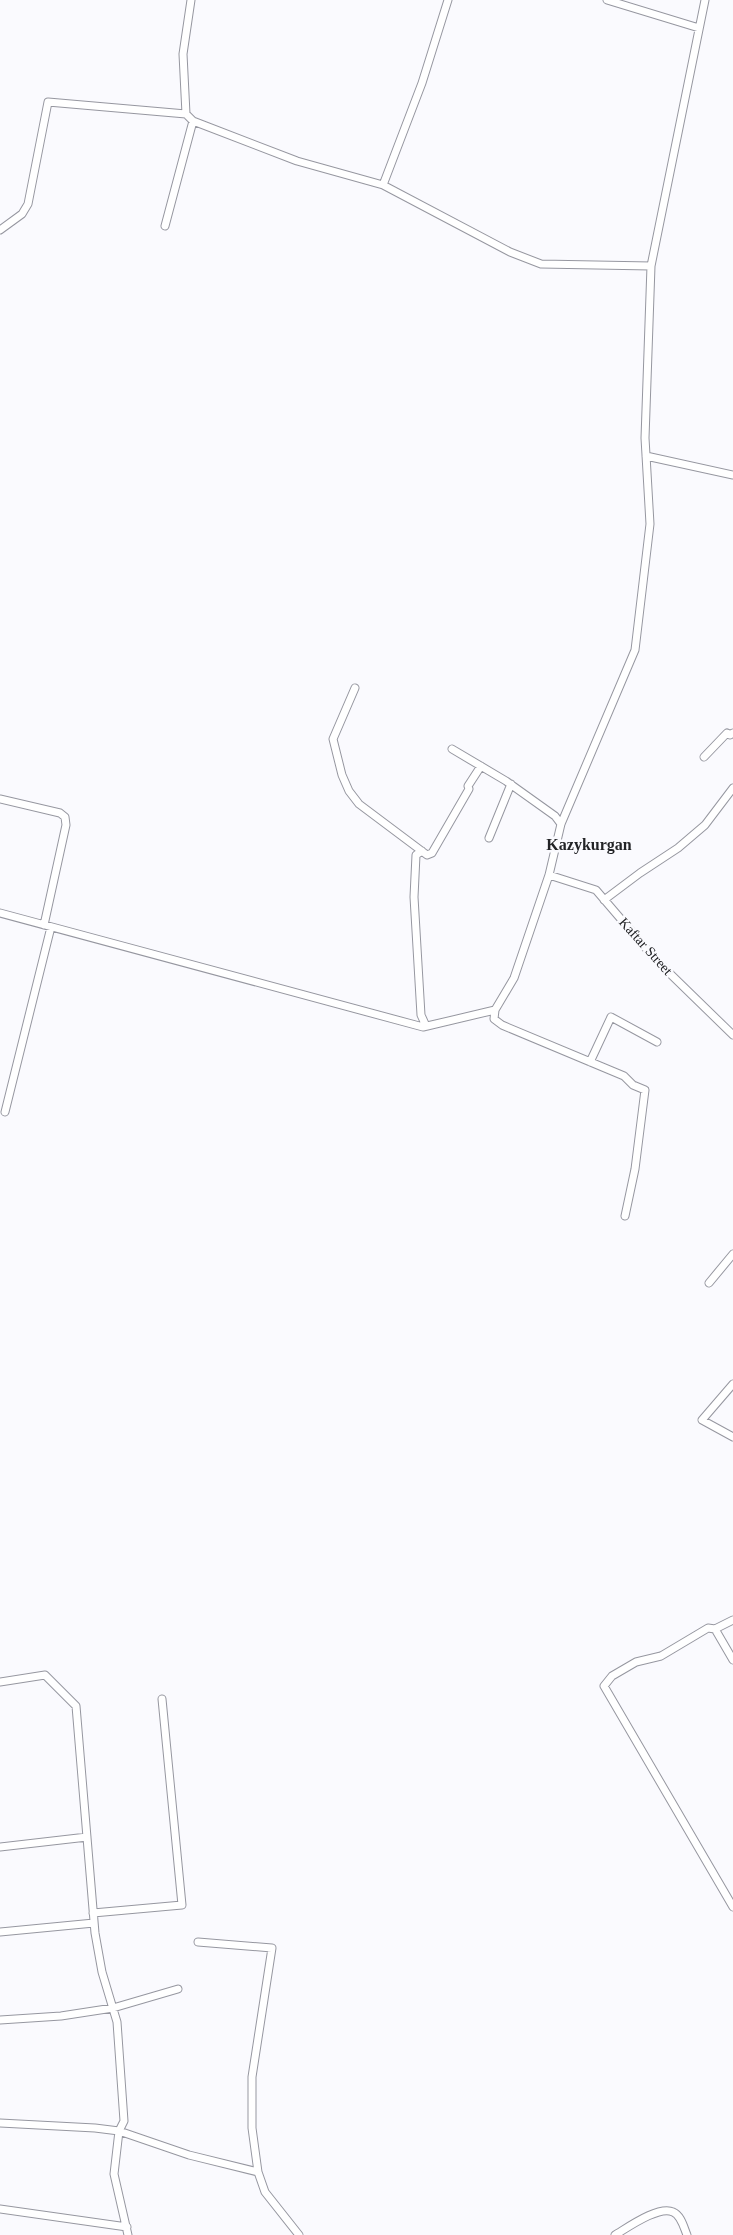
<svg xmlns="http://www.w3.org/2000/svg" width="733" height="2235" font-family="Georgia,serif">
<style>
.lines{fill:none;stroke-linecap:round;stroke-linejoin:round}
.street-casing{stroke:#9697a0;stroke-width:9}
.street{stroke:#fff;stroke-width:7}
.labels{text-anchor:middle;stroke-width:5;stroke-linejoin:round;paint-order:stroke}
.street-label{font-size:14px;fill:#222326;stroke:#fafafe}
.quarter-label{font-size:16px;font-weight:bold;fill:#222326;stroke:#fafafe}
</style>
<rect width="100%" height="100%" fill="#fafafe"/>
<g class="lines">
<defs>
<path id="street" d="M607,0l92,28
M186,114l-3,-60 8,-54
M383,185l39,-102 26,-83
M165,226l28,-105
M0,230l22,-16 6,-10 20,-102 138,12 7,7 104,40 86,24 127,67 31,12 110,2
M646,456l87,19
M355,688l-22,51 9,36 7,16 10,13 68,51 5,-2 37,-64 -1,-3 13,-20
M452,749l54,32 49,35 6,8
M704,757l23,-24 3,2 3,-2
M0,799l60,14 5,4 1,8 -22,100
M489,838l22,-54
M422,851l-6,4 -2,42 7,118 5,11
M549,875l47,15 60,70 77,75
M604,900l36,-27 38,-25 27,-23 28,-37
M0,913l423,114 72,-17
M590,1062l21,-45 46,25
M5,1112l46,-185
M625,1216l10,-47 10,-79 -12,-5 -9,-9 -122,-51 -8,-6 1,-9 19,-32 35,-103 12,-51 74,-174 15,-126 -5,-86 6,-172 54,-266
M709,1283l24,-29
M733,1384l-31,36 31,17
M733,1620l-18,9 18,31
M715,1629l-7,-1 -47,28 -25,6 -24,14 -8,10 129,221
M0,1682l45,-7 31,31 19,227 7,39 15,50 7,99 -5,10 -5,43 14,61
M0,1847l87,-10
M93,1913l89,-8 -20,-206
M0,1932l94,-9
M198,1942l74,6 -20,129v51l6,44 7,20 34,43
M0,2020l61,-4 52,-8 65,-19
M0,2123l95,5 24,3 70,24 69,17
M0,2209l127,18
M615,2235c12,-7 44,-30 58,-23 8,3 11,16 14,23"/>
</defs>
<use href="#street" class="street-casing"/>
<use href="#street" class="street"/>
</g>
<g class="labels">
<g class="street-label">
<text transform="translate(646 946) rotate(48)" y="5">Kaftar Street</text>
</g>
<g class="quarter-label">
<text x="589" y="850">Kazykurgan</text>
</g>
</g>
</svg>
